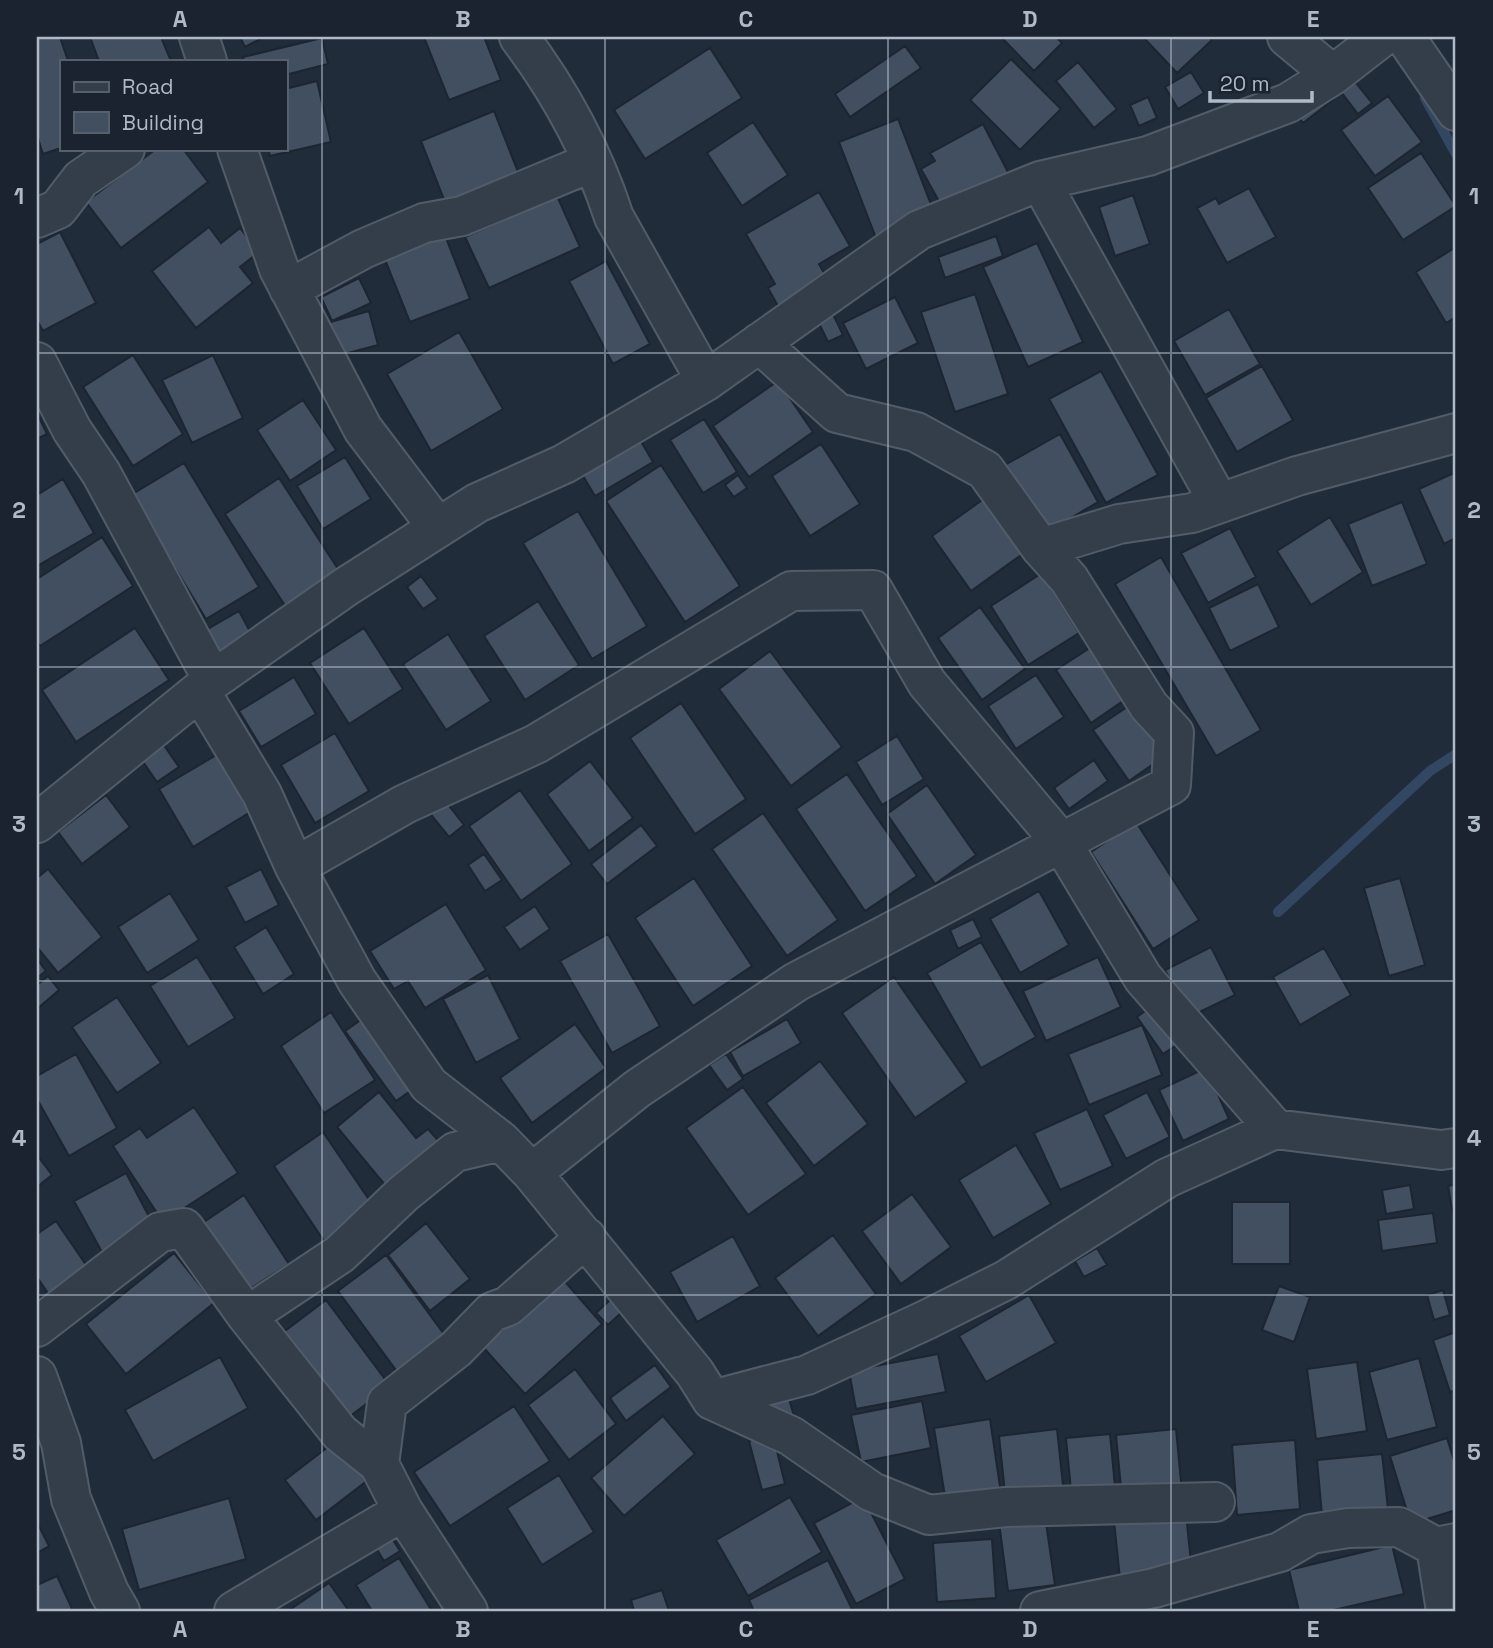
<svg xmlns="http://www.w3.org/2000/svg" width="1493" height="1648" font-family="'Space Grotesk',sans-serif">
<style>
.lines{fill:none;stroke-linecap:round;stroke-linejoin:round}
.stream{stroke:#344762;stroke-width:10}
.building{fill:#414f60;stroke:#1c2531;stroke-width:2}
.minor-casing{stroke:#525c68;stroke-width:42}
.minor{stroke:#343e4b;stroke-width:38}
.grid{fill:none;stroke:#afb9c7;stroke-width:2;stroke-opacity:0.55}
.neatline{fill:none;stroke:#afb9c7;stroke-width:2.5}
.grid-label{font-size:23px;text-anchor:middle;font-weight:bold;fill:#afb9c7}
</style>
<rect width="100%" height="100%" fill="#212c3a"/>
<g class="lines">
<path class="stream" d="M1425,98l31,56
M1278,912l152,-141 26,-17"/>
</g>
<path class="building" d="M42,37h18l8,24h-7v87l-18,6 -6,-19v-97z
M90,37h71l10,24h-72z
M240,37h24l-19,10z
M424,37h60l17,43 -52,20z
M1001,37h55l6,6 -28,28z
M1143,37h66l3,3 -35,33z
M322,38l6,26 -43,11v-14h-41l-1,-4z
M905,46l16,22 -71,49 -15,-23z
M710,48l32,50 -97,61 -31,-49z
M1011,59l50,50 -41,41 -50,-50z
M1078,62l39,47 -23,19 -38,-47z
M1191,72l13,21 -26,16 -13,-22z
M1352,78l20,25 -14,11 -20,-26z
M317,81l14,61 -61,14 -2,-7h17v-60z
M1323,88l10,12 -30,23 -10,-13z
M1388,96l34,46 -47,34 -34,-46z
M1148,97l9,21 -18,8 -9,-21z
M494,111l26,66 -73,30 -26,-66z
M898,119l37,96 -59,23 -37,-96z
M753,122l35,53 -46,31 -35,-53z
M983,124l27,52 -65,36 -24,-43 14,-8 -5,-8z
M156,149h27l25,33 -87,66 -35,-46z
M1421,153l35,53 -53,34 -35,-52z
M1249,188l27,49 -49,26 -30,-55 19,-10 3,6z
M819,192l31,54 -31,18 9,16 -49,28 -11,-20 7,-4 -29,-50z
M1133,195l17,49 -35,12 -16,-49z
M557,196l23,51 -91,41 -24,-51z
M209,227l12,16 19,-15 19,24 -19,15 13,16 -57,45 -44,-57z
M60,232l36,71 -53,28 -6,-11v-76z
M444,233l26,66 -60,23 -26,-65z
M996,236l7,20 -58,22 -7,-21z
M1037,243l46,99 -55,25 -45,-100z
M1456,247v70l-10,6 -30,-51z
M606,261l44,83 -37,20 -44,-83z
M359,278l12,25 -39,18 -11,-24z
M975,294l33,100 -53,18 -34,-100z
M895,297l23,46 -52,26 -23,-46z
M1229,309l31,55 -55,31 -31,-54z
M369,311l9,34 -41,11 -10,-33z
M832,312l11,23 -15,7 -11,-23z
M459,332l44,77 -72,42 -44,-77z
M133,355l50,79 -50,32 -50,-79z
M213,355l30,63 -51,25 -30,-63z
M1262,366l31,54 -56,32 -31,-54z
M1101,371l57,104 -52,28 -57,-104z
M778,381l35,51 -64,45 -36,-51z
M303,400l33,50 -46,31 -33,-51z
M37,413l10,21 -10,5z
M704,419l33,53 -34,21 -33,-53z
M1060,434l38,68 -54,32 -39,-69z
M639,438l14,24 -58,34 -15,-25z
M821,444l39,60 -50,32 -38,-60z
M345,457l26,42 -48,30 -26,-43z
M184,463l75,124 -53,32 -75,-124z
M661,465l79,121 -55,36 -79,-121z
M1456,472v66l-12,6 -25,-55z
M738,475l9,13 -13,9 -9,-12z
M279,478l61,94 -54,35 -61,-93z
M63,479l31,54 -57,33v-71z
M985,498l39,55 -53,38 -39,-55z
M1402,502l25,62 -55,22 -24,-62z
M578,511l69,115 -55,33 -69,-116z
M1330,517l33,55 -52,33 -34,-54z
M1230,528l26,49 -48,26 -27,-50z
M102,537l31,49 -93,60 -3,-4v-63z
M1161,557l100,173 -45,26 -101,-172z
M1042,573l37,60 -51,32 -37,-59z
M421,576l17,23 -15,10 -16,-22z
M1258,584l21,43 -49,24 -21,-43z
M538,601l41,64 -54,35 -41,-64z
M980,607l45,62 -43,31 -44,-62z
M239,611l14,26 -33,18 -14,-25z
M135,628l34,52 -93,62 -34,-52z
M364,628l39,61 -54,35 -39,-61z
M448,634l43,67 -45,29 -43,-66z
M1099,642l34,52 -42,29 -35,-53z
M770,651l72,96 -51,39 -72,-97z
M1036,675l28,42 -48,32 -28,-43z
M294,677l22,37 -55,33 -22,-36z
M681,703l65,96 -51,35 -65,-96z
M1133,703l36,50 -40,28 -36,-51z
M335,733l34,58 -54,32 -34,-58z
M897,736l27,43 -42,26 -26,-43z
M163,744l16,23 -22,15 -16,-23z
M218,754l34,57 -59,36 -34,-58z
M1094,760l14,21 -39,28 -15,-21z
M590,761l43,57 -44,33 -42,-57z
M847,774l70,102 -52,35 -69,-102z
M927,785l49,70 -41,29 -48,-70z
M520,790l52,74 -51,37 -52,-75z
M106,795l24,32 -48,37 -24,-32z
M443,798l21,27 -15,12 -21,-26z
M763,813l75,107 -51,36 -75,-107z
M1136,822l63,98 -46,29 -62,-97z
M641,825l16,21 -50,38 -16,-20z
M484,854l18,26 -17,11 -17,-26z
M48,869l54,68 -44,36 -21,-26v-69z
M261,869l18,36 -34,18 -19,-36z
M694,878l58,88 -59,40 -58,-88z
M1400,878l25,87 -36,11 -25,-88z
M1039,891l30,54 -49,28 -30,-54z
M170,893l29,47 -52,33 -29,-46z
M446,904l40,66 -61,38 -17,-27 -14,8 -24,-38z
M535,906l15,23 -30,21 -16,-23z
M973,919l9,18 -24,12 -8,-19z
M266,927l28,47 -31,20 -29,-47z
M608,934l52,92 -48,27 -52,-92z
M981,942l55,95 -55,31 -54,-95z
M1211,947l24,48 -46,22 -24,-47z
M1324,948l27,47 -51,30 -27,-48z
M197,957l38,61 -47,29 -38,-61z
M1098,957l23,50 -75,34 -23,-50z
M37,959l9,12 -9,7z
M488,975l32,64 -44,24 -33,-64z
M48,976l11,14 -22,19v-24z
M894,977l73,105 -52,36 -73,-105z
M117,997l44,66 -44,30 -45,-66z
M1152,1006l26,38 -15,10 -26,-37z
M331,1012l44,68 -51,33 -43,-67z
M365,1017l51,70 -20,14 -51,-70z
M787,1019l14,24 -58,33 -13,-24z
M575,1024l31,44 -74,55 -32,-45z
M1142,1025l20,50 -73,30 -21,-51z
M76,1054l41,74 -48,28 -32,-57v-23z
M726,1054l17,25 -16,11 -18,-25z
M820,1061l48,63 -54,42 -48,-63z
M1206,1068l23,51 -46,22 -24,-51z
M743,1087l63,87 -58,41 -62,-87z
M379,1092l37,46 12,-9 16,18 -54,44 -53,-64z
M1147,1092l23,45 -44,22 -23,-44z
M194,1107l44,66 -75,49 -50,-76 27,-18 7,10z
M1087,1109l26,57 -53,24 -26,-57z
M323,1132l51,75 -50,34 -50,-75z
M1016,1145l35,59 -58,34 -34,-58z
M37,1155l15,20 -15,12z
M126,1173l28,53 -51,28 -29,-53z
M1456,1184v48l-8,-46z
M1410,1185l4,24 -28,5 -4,-24z
M912,1194l39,53 -50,37 -39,-53z
M244,1195l45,69 -50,32 -44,-68z
M1232,1202h58v62h-58z
M1433,1213l4,30 -55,8 -4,-31z
M56,1221l37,54 -39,27 -17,-25v-43z
M426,1223l44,56 -40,32 -42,-56z
M833,1235l43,59 -58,42 -43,-58z
M733,1236l27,50 -63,36 -27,-50z
M1097,1248l10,17 -23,12 -9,-16z
M174,1253l40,50 -88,71 -40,-50z
M386,1255l63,86 -48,36 -63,-86z
M561,1277l41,47 -77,70 -42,-47z
M1279,1286l31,11 -16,45 -32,-12z
M1443,1290l7,25 -16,5 -7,-25z
M1029,1295l27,48 -70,39 -27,-46z
M611,1299l12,12 -15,14 -12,-12z
M326,1300l64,86 -49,37 -64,-86z
M1456,1332v58l-6,2 -17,-52z
M938,1354l8,38 -90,17 -7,-38z
M220,1357l28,51 -95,53 -28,-51z
M1419,1358l18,69 -50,13 -18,-68z
M1357,1362l10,69 -51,8 -9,-70z
M655,1365l16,22 -45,34 -16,-23z
M575,1369l41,55 -47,36 -41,-55z
M789,1399l5,17 -30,-10z
M922,1401l9,47 -70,14 -10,-47z
M514,1406l36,55 -100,65 -36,-54z
M663,1416l32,38 -71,62 -33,-38z
M990,1419l12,81 -55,9 -13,-81z
M1057,1429l7,66 -58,7 -7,-66z
M1176,1429l6,63 -60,6 -6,-63z
M1110,1434l6,63 -44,4 -6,-63z
M773,1435l12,49 -23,6 -13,-49z
M1447,1438l9,29v43l-45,14 -21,-68z
M337,1440l31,40 -52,40 -31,-40z
M1295,1440l5,69 -63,6 -5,-70z
M1382,1454l6,55 -66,6 -5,-55z
M559,1475l35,57 -52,33 -35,-57z
M790,1497l32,55 -74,44 -32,-56z
M863,1497l42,82 -49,25 -42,-81z
M229,1498l17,61 -107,31 -17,-61z
M1186,1514l6,58 -72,7 -6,-58z
M1045,1516l10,69 -47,6 -9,-69z
M37,1522l12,24 -12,7z
M387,1530l13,21 -16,10 -13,-21z
M992,1539l4,59 -59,4 -4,-59z
M1392,1545l12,49 -75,17h-30l-10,-41z
M399,1558l33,53h-60l-16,-26z
M828,1560l25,51h-99l-5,-11z
M57,1576l16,35h-36v-26z
M329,1583l20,28h-61z
M662,1590l7,21h-35l-3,-11z"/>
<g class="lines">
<defs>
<path id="minor" d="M199,37l8,24
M519,37c40,53 74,116 95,180l92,164
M1287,37l46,38
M1405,37l51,74
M237,149l42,120 84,160 75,99
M1040,181l178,320
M37,218l21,-9 23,-30 44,-30
M289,289l74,-40 61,-26 38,-7 130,-54
M37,362l35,68 29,43 112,207
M1041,548l78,-24 73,-11 105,-37 159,-43
M200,691l62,103 33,73 62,114 72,104 72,56 31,32 163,200 17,27 95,-25 119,-55 80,-40 161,-102 108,-49 166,21 15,-2
M37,823l176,-143 134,-94 130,-83 87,-39 142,-83 213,-151 121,-49 108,-25 140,-53 45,-28 49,-38
M295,867l110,-63 131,-60 255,-153 82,-1 54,93 134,159 82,136 132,151
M532,1173l105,-84 159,-107 375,-197 3,-52 -25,-27 -80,-127 -28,-31 -56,-78 -69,-38 -79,-19 -78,-70
M247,1316l93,-62 63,-60 52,-42 46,-11
M37,1327l123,-95 24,-4 63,88 93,117 39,31 24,47 65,100
M37,1376l24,67 10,56 38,93 11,19
M712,1400l79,36 81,56 57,23 77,-8 209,-5
M379,1464l8,-61 69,-54 36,-37 16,-6 78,-69
M1436,1547l10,64
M234,1611l169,-100
M1040,1611l114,-23 126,-36 31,-18 37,-6 51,-1 37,20 20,-4"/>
</defs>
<use href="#minor" class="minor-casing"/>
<use href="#minor" class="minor"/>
</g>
<path class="grid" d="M322,37v1574M605,37v1574M888,37v1574M1171,37v1574M37,353h1419M37,667h1419M37,981h1419M37,1295h1419"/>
<rect width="1493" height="1648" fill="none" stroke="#1a232f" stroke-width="77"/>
<rect x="60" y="60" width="228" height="91" fill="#1a232f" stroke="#565f6c" stroke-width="2"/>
<rect x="74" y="82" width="35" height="10" fill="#343e4b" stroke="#565f6c" stroke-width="2"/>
<text x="122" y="94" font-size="21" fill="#afb9c7">Road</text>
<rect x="74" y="112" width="35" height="21" fill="#414f60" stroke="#565f6c" stroke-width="2"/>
<text x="122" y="130" font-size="21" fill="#afb9c7">Building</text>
<path d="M1210 91v10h102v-10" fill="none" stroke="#afb9c7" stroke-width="3.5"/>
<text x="1220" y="91" font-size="21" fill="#afb9c7" stroke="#1a232f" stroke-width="5" paint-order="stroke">20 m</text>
<rect x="38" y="38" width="1416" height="1572" class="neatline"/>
<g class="grid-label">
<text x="180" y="27">A</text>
<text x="463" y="27">B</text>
<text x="746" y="27">C</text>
<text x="1030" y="27">D</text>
<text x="1313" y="27">E</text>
<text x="19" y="204">1</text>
<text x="1474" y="204">1</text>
<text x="19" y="518">2</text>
<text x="1474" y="518">2</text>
<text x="19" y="832">3</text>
<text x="1474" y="832">3</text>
<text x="19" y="1146">4</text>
<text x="1474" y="1146">4</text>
<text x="19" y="1460">5</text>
<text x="1474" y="1460">5</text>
<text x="180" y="1637">A</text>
<text x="463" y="1637">B</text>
<text x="746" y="1637">C</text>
<text x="1030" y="1637">D</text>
<text x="1313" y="1637">E</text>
</g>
</svg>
